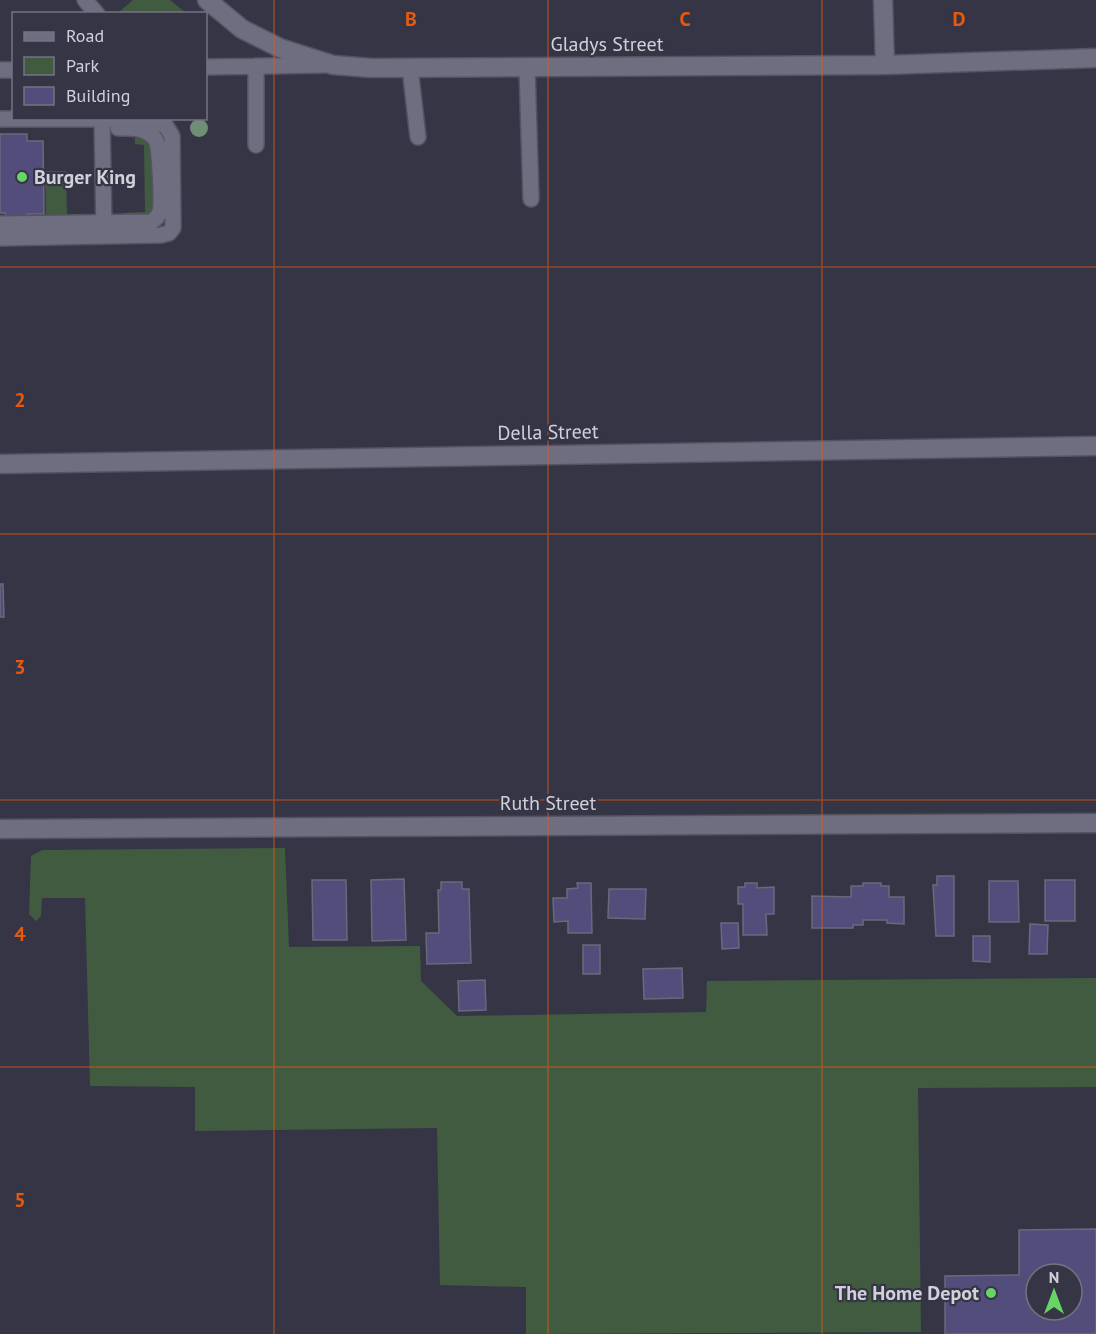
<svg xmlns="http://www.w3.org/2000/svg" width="1096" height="1334" font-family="'PT Sans',sans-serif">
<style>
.green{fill:#415b40}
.building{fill:#524d7a;stroke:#6a697c;stroke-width:1.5;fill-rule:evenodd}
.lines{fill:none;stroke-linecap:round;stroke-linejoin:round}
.lane-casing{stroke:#545360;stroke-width:18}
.street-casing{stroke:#545360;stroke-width:21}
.lane{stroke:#6f6e81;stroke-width:15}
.street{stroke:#6f6e81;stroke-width:18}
.tree{fill:#6f8e75}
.grid{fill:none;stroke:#e8590c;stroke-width:1.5;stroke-opacity:0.55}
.poi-dot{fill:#68d465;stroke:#363546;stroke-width:2}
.labels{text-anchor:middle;stroke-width:4.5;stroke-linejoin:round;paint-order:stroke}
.street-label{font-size:20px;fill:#d1d1db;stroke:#363546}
.poi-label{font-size:20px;font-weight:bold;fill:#d1d1db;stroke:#363546;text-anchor:start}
.grid-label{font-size:20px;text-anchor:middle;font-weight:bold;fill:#e8590c;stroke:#363546;stroke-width:4.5;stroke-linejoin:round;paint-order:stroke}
</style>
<rect width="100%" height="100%" fill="#363546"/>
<path class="green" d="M133,0h37l16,13h-68z
M135,135l14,6 5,8 -1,67 -33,-1 2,-2 23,-1 -1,-67 -9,-1z
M45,171h21l1,46h-21z
M285,848l4,99 131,-1 1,35 36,35 249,-4 1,-31 389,-3v109l-178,1 3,244 -395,2v-47l-86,-2 -3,-157 -242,3v-44l-105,-1 -5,-188h-43l-1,18 -5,5 -7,-7 2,-58 11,-6z"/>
<path class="building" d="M0,134h27v7h16l1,73h-17v5h-21l-1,-6h-5z
M0,584h3l1,33h-4z
M937,876h17v60h-18l-3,-51h4z
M404,879l2,61 -34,1 -1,-61z
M312,880h34l1,60h-34z
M1045,880h30v41h-30z
M989,881h29l1,41h-30z
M441,882h21v7h7l2,74 -44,1 -1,-31h13l-1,-43h3z
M577,883h14l1,50h-24v-12l-14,1 -1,-24h14v-9l11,-1z
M745,883h12v5l17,-1v27h-8l1,21h-24v-31h-5v-17h7z
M863,883h18v3h8v11h15v27l-17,-1v-3h-24v5h-10v3h-41v-32l39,1v-11h12z
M609,889h37l-1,30 -37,-1z
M721,923h17l1,25 -17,1z
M1030,924l18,1 -1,29h-18z
M973,936h17v26l-17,-1z
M583,945h17v29h-17z
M682,968l1,30 -39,1 -1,-30z
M485,980l1,30 -27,1 -1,-30z
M1096,1229v105h-151v-58l74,-1v-45zM1036,1274h36v36h-36z"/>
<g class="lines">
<defs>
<path id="lane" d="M85,0l12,14
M256,66v79
M206,67l118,-2
M527,67l4,132
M410,68l8,69
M0,70h14
M102,118l2,114
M0,119h146l20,7 6,10 1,86v6l-4,5 -8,2 -161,3
M0,224l151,-2c4,-3 8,-5 9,-11 2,-8 0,-63 -4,-70 -1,-3 -3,-5 -6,-7 -9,-7 -21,-6 -32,-6"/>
<path id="street" d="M207,0l35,29 38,19 53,17 38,3 514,-3 211,-7
M883,0l2,65
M0,464l1096,-18
M0,829l1096,-6"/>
</defs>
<use href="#lane" class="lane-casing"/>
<use href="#street" class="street-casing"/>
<use href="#lane" class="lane"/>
<use href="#street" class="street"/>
</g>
<circle class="tree" cx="199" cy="128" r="9"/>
<path class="grid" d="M274,0v1334M548,0v1334M822,0v1334M0,267h1096M0,534h1096M0,800h1096M0,1067h1096"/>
<g class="poi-dot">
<circle cx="22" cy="177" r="6"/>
<circle cx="991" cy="1293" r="6"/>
</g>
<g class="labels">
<g class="street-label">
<text x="607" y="51">Gladys Street</text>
<text transform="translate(548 432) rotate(-1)" y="7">Della Street</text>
<text x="548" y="810">Ruth Street</text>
</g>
<g class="poi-label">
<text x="34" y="184">Burger King</text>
<text x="979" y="1300" text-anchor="end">The Home Depot</text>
</g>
</g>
<g class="grid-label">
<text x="411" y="26">B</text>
<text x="685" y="26">C</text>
<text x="959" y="26">D</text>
<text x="20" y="407">2</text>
<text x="20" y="674">3</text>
<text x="20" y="941">4</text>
<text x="20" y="1207">5</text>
</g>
<rect x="12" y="12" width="195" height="108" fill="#363546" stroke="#747382" stroke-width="1.5"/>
<rect x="24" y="32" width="30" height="9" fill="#6f6e81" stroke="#747382" stroke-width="1.5"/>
<text x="66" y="42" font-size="18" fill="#d1d1db">Road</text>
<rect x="24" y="57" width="30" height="18" fill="#415b40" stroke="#747382" stroke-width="1.5"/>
<text x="66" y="72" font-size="18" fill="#d1d1db">Park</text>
<rect x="24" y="87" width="30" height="18" fill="#524d7a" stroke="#747382" stroke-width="1.5"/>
<text x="66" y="102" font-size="18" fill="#d1d1db">Building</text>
<g transform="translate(1054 1292)"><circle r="28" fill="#363546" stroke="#747382" stroke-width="1.5"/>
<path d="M0-4.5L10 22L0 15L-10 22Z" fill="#68d465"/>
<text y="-9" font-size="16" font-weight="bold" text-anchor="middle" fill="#d1d1db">N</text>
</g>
</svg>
